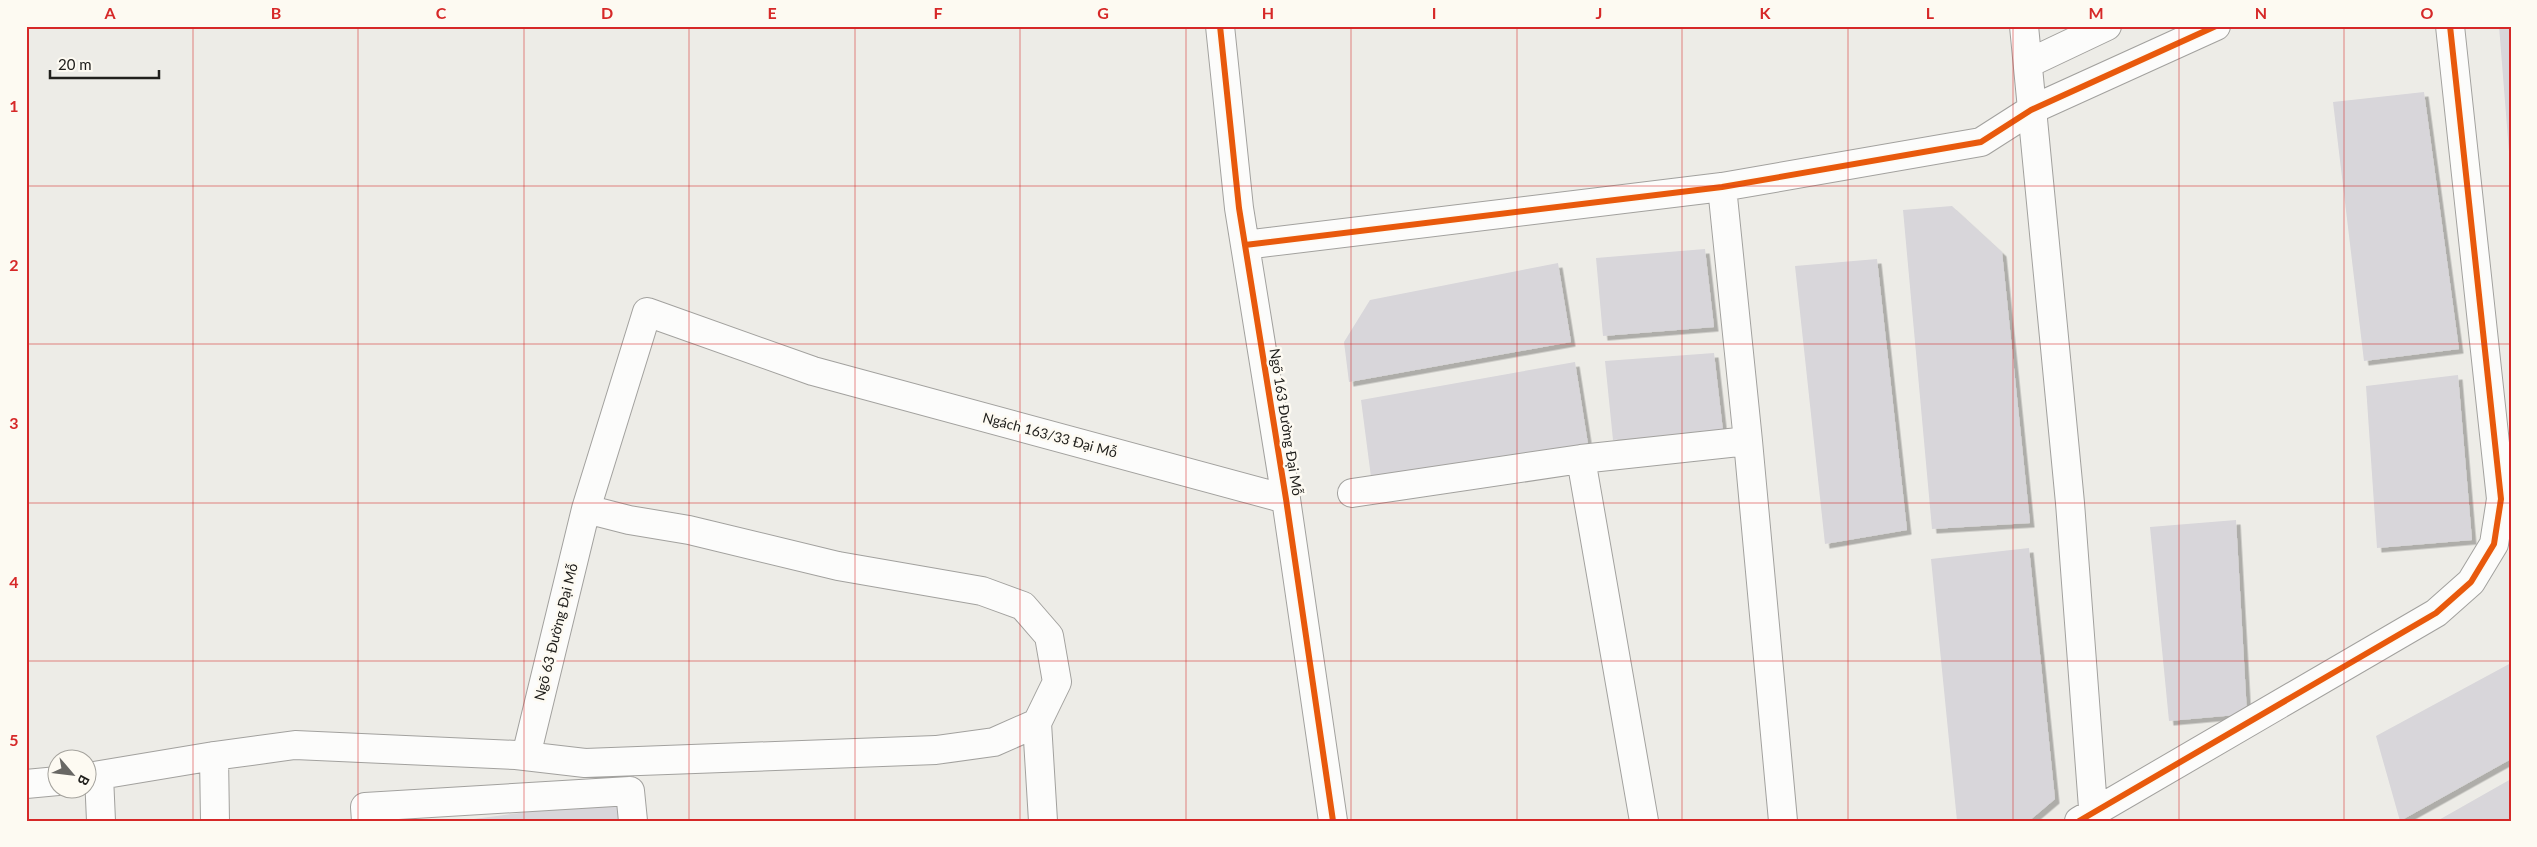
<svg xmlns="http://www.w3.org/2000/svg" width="2537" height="847" font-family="Lato,sans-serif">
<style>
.building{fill:#d8d6da;filter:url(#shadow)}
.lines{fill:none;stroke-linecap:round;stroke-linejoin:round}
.minor-casing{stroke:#a2a19e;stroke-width:30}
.minor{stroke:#fcfcfb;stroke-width:28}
.cycleway-casing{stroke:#fdfaf2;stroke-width:9}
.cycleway{stroke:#e8590c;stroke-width:6}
.grid{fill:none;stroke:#d62828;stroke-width:1;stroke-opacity:0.55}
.labels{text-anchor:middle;stroke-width:5;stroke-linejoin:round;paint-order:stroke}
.street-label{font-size:14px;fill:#21201d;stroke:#fdfaf2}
.neatline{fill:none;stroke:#d62828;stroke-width:2}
.grid-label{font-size:16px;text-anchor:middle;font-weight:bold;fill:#d62828}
</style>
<defs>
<filter id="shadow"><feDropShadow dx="4.5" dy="4.5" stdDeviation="0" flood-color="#0004"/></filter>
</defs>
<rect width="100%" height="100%" fill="#edece7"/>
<path class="building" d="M2499,26h12v126h-2z
M2424,92l35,257 -95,12 -31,-259z
M1952,206l50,46 28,271 -98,6 -29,-319z
M1705,249l9,78 -111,9 -7,-78z
M1877,259l30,271 -82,14 -30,-278z
M1558,263l13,79 -222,40 -5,-40 26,-42z
M1714,353l9,78 -110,9 -8,-79z
M1575,362l13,82 -217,33 -10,-77z
M2458,375l14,165 -95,8 -11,-162z
M2236,520l11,194 -78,7 -19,-194z
M2029,548l26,251 -26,22h-72l-26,-262z
M2511,663v96l-111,62 -24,-85z
M2511,779v42h-74z
M619,800l3,21h-155l-1,-1z"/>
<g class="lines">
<defs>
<path id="minor" d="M1220,26l19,182 47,291 47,322
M2024,26l46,477 24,318
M2029,63l78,-37
M1722,187l26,254 35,380
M1245,245l477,-58 259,-45 50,-32 185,-84
M1581,459l63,362
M1352,493l229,-34 167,-18
M1037,723l6,98
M214,756l1,65
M526,756l60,-247 61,-197 166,59 473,128
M99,776l2,45
M88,777l126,-21 81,-11 221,10 69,8 351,-13 58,-8 43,-19 20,-41 -8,-46 -26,-30 -41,-15 -144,-25 -149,-36 -60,-10 -43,-11
M26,784l32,-3
M366,821l-1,-14 265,-16 3,30
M2079,821l357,-208 35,-31 23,-38 7,-45 -51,-473"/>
</defs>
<use href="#minor" class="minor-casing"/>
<use href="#minor" class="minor"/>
<defs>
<path id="cycleway" d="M1220,26l19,182 47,291 47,322
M1245,245l477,-58 259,-45 50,-32 185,-84
M2079,821l357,-208 35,-31 23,-38 7,-45 -51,-473"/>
</defs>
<use href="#cycleway" class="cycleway-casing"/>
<use href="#cycleway" class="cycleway"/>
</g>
<path class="grid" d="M193,26v795M358,26v795M524,26v795M689,26v795M855,26v795M1020,26v795M1186,26v795M1351,26v795M1517,26v795M1682,26v795M1848,26v795M2013,26v795M2179,26v795M2344,26v795M26,186h2485M26,344h2485M26,503h2485M26,661h2485"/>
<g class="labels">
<g class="street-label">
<text transform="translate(1286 422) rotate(81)" y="5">Ngõ 163 Đường Đại Mỗ</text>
<text transform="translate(1050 435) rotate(15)" y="5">Ngách 163/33 Đại Mỗ</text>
<text transform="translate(556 632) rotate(-76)" y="5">Ngõ 63 Đường Đại Mỗ</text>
</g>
</g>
<rect width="2537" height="847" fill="none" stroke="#fdfaf2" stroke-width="55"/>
<g transform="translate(72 774) rotate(118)"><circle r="24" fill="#fdfaf2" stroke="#a5a39d"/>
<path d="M0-4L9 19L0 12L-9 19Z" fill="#686764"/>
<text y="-8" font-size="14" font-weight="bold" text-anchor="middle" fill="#21201d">B</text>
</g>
<path d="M50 70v8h109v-8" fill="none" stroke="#21201d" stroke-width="2.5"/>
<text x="58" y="70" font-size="15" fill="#21201d" stroke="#fdfaf2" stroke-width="4" paint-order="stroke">20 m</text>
<rect x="28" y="28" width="2482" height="792" class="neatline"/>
<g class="grid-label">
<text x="110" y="19">A</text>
<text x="276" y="19">B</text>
<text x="441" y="19">C</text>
<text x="607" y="19">D</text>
<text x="772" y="19">E</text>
<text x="938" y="19">F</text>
<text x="1103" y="19">G</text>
<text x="1268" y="19">H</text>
<text x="1434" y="19">I</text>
<text x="1599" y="19">J</text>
<text x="1765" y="19">K</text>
<text x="1930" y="19">L</text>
<text x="2096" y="19">M</text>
<text x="2261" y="19">N</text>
<text x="2427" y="19">O</text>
<text x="14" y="112">1</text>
<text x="14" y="271">2</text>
<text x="14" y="429">3</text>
<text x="14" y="588">4</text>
<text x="14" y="746">5</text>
</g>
</svg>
